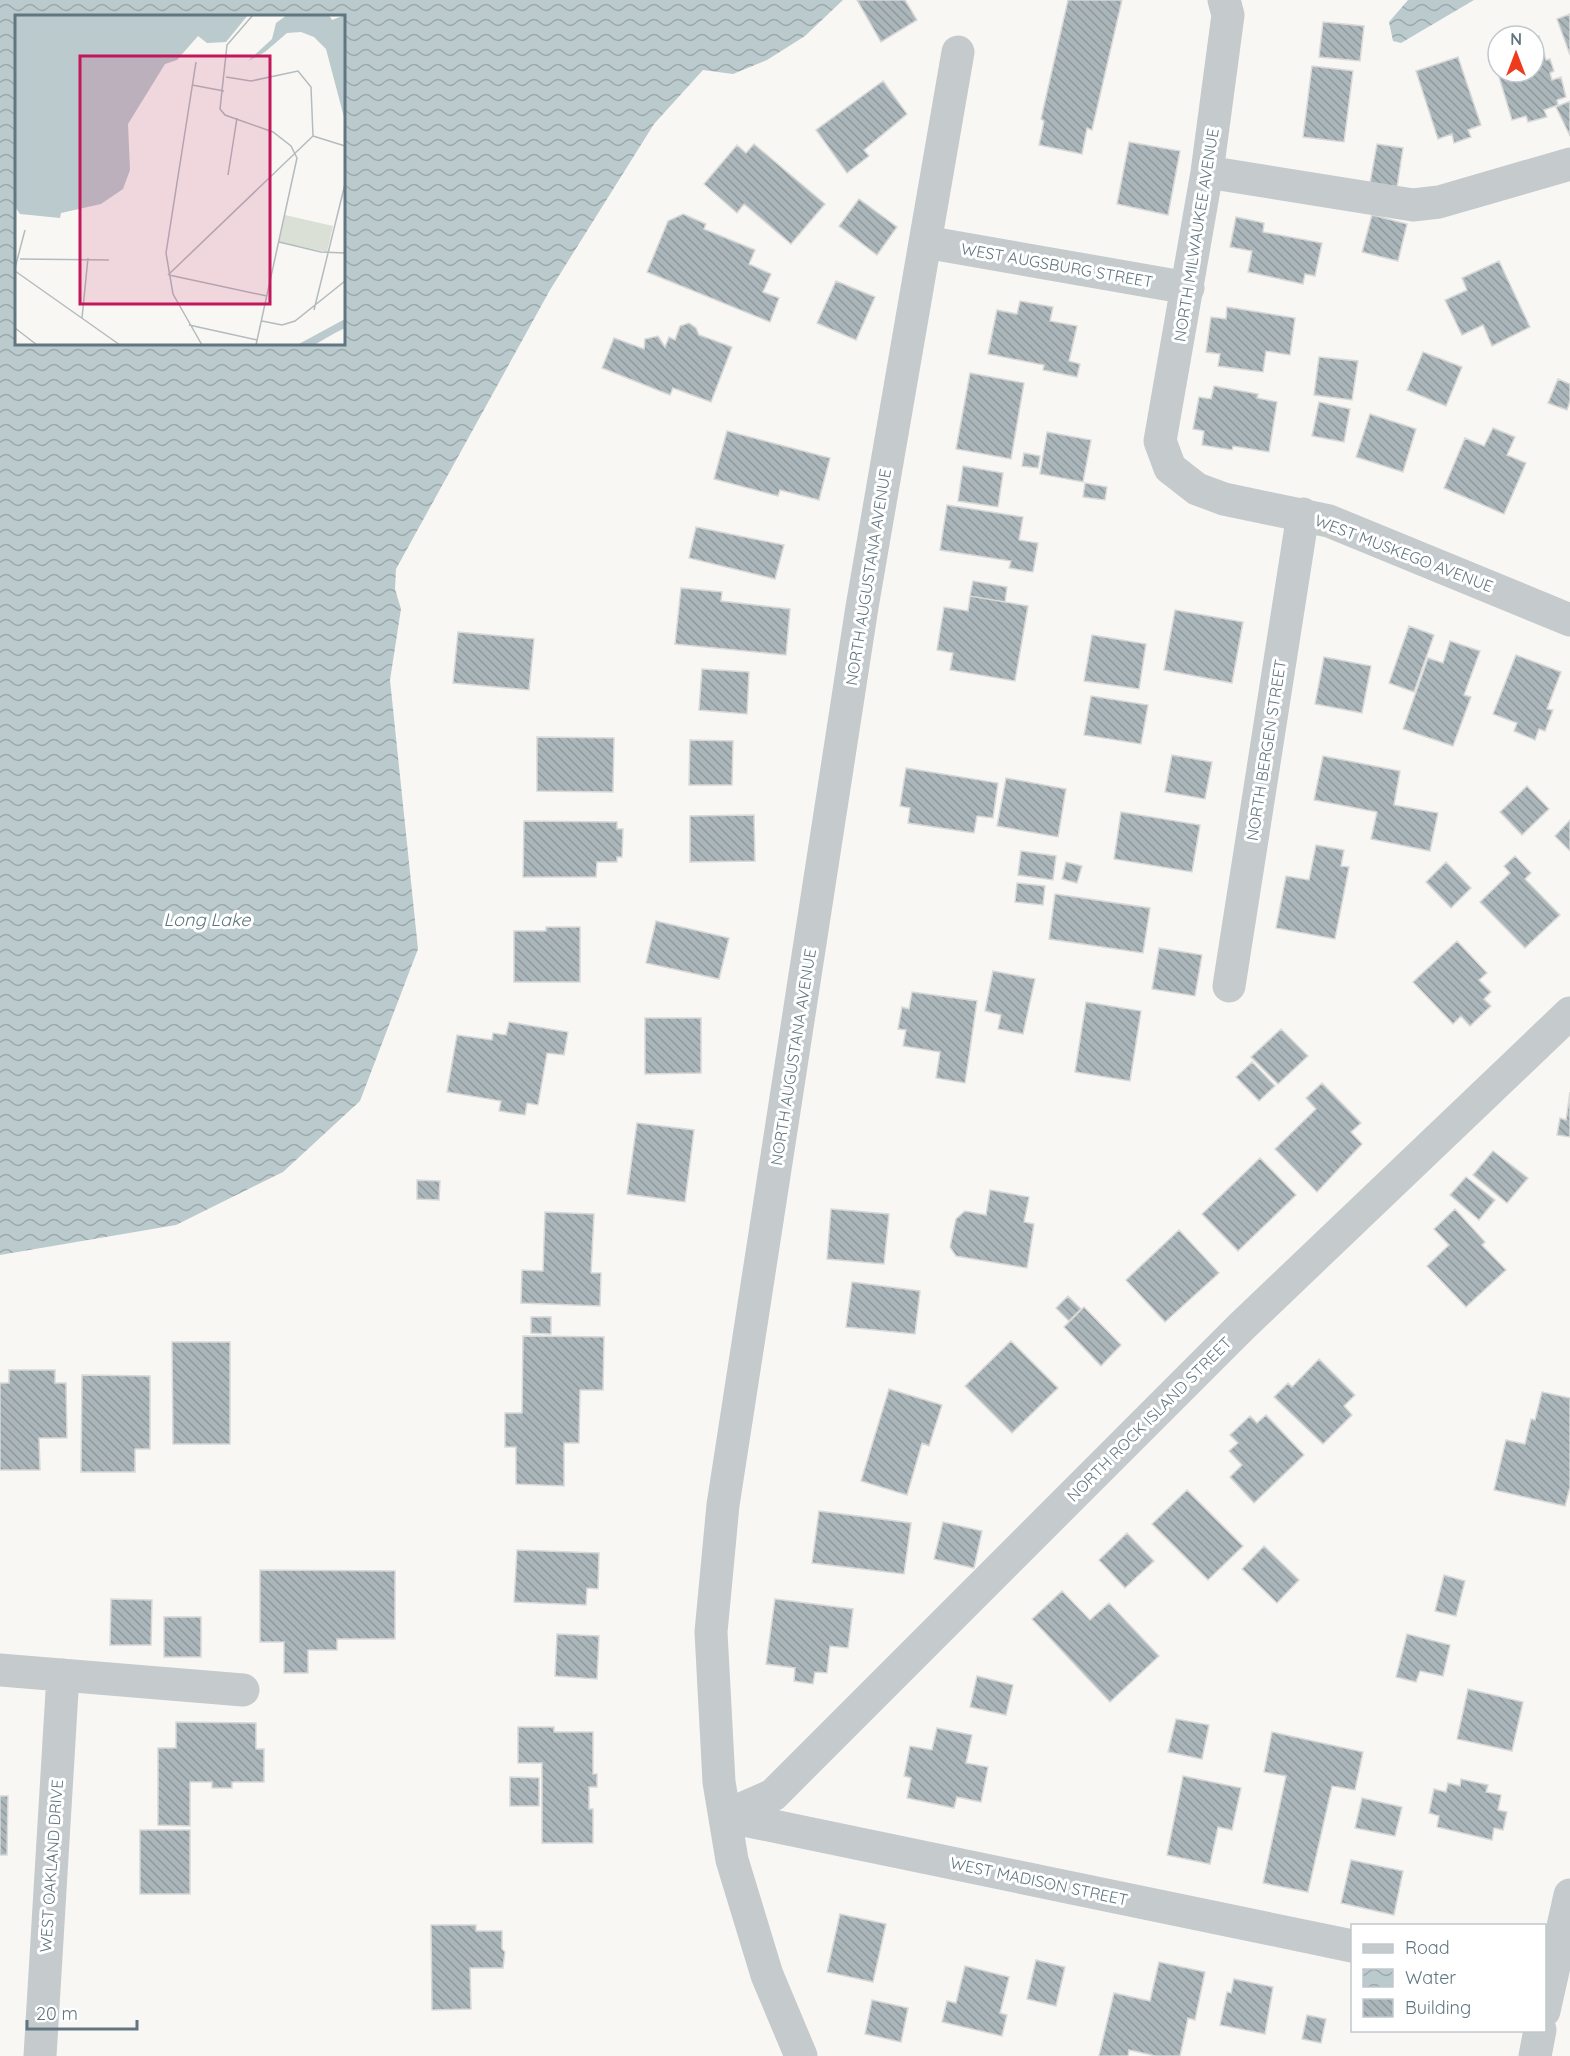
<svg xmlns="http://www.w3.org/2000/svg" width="1570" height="2056" font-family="Quicksand,sans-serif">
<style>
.water{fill:url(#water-waves);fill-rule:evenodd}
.building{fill:url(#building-back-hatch);stroke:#d9d9d7;stroke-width:1.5}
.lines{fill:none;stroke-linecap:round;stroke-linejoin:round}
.minor{stroke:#c5cacc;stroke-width:33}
.labels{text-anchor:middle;stroke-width:6;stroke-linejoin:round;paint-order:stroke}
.street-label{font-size:16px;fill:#617681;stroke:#fff}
.water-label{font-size:18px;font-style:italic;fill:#5b767c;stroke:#fff}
.inset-road{fill:none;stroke:#b3bbbf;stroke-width:1.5}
.view{fill:#c2185b;fill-opacity:0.15;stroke:#c2185b;stroke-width:3}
.inset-edge{fill:none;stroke:#617681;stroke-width:3}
</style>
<defs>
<pattern id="water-waves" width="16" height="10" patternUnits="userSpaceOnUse" patternTransform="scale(1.5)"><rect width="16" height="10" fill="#bbcacd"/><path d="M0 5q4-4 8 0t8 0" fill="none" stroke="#9ba9ac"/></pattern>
<pattern id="building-back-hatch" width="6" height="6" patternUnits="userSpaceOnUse" patternTransform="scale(1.5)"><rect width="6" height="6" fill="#abb6ba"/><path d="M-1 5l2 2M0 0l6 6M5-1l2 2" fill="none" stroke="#8f999d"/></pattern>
</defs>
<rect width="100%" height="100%" fill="#f8f7f4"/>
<path class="water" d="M0,0h843l-38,36 -38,24 -34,14 -30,-4 -49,54 -104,166 -154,279 -1,20 6,20 -11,71 28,269 -58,152 -77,71 -107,53 -176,30zM16,16h328v328h-328z
M1408,0h66l-73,43 -8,-2 -4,-19z"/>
<path class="building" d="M857,0h48l12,20 -36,22z
M1068,0h54l-30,130 -5,-2 -5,26 -43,-9 5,-24 -3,-2z
M1570,14v41l-13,-36z
M1323,22l41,4 -4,35 -41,-4z
M1539,36l7,24 4,-1 4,12 -4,2 2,7 9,-3 5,20 -9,3 1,5 -14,5 3,7 -19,5 -2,-6 -14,4 -21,-70 7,-2v24h36v-34z
M1458,57l23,68 -13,5 3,7 -17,6 -2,-9 -14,5 -22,-68z
M1312,66l41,5 -9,71 -41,-5z
M883,81l24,33 -43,36 5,6 -22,17 -31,-43z
M1570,101v35l-14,-29z
M1129,142l51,9 -12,64 -51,-11z
M754,144l71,60 -34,40 -47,-40 -7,9 -33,-29 33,-39 9,8z
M1377,144l26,4 -6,39 -27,-4z
M859,199l38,28 -20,28 -38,-29z
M683,214l23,10 -2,5 51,21 -6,14 22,10 -8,18 16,6 -9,24 -123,-50 21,-51z
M1372,215l35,9 -9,37 -36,-9z
M1236,217l28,6 -1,9 59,11 -7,33 -10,-2 -2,10 -55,-12 4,-21 -22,-4z
M1499,261l31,66 -38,19 -9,-21 -21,10 -17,-35 22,-10 -5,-12z
M836,281l39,16 -19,43 -39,-17z
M1020,301l33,6 -3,14 27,5 -8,35 11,3 -3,13 -34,-7 1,-5 -56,-11 9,-44 20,4z
M1227,307l68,11 -5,37 -24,-4 -3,21 -45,-6 2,-12 -14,-2 5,-35 15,2z
M689,323l7,5 3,7 33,12 -21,55 -38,-14 -3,7 -68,-27 12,-30 30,11 1,-10 13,-3 7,11 4,-10 6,3 5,-14z
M1423,352l39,15 -16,39 -39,-16z
M1319,357l39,4 -6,39 -38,-5z
M970,373l54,10 -13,76 -55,-10z
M1558,379l12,5v17l-3,9 -19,-7z
M1214,386l44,8 -1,4 20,4 -8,50 -36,-6 -1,4 -30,-5 2,-14 -11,-2 6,-32 12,2z
M1319,402l31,7 -6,33 -32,-6z
M1370,414l46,15 -13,43 -47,-15z
M1493,428l22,9 -8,18 19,8 -22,51 -60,-26 21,-50 19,8z
M727,431l103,27 -11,42 -39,-10 -2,6 -64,-17z
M1047,432l44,8 -8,42 -43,-8z
M1024,453l16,3 -2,12 -16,-2z
M963,466l40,7 -5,34 -40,-6z
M1085,483l22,4 -2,13 -22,-3z
M947,505l76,12 -4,23 19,3 -5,29 -24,-4 2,-7 -71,-11z
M696,527l88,18 -9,34 -86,-21z
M973,581l34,6 -2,15 -35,-6z
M681,588l41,4 -1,9 69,8 -4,46 -111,-11z
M970,596l58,10 -13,75 -65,-11 3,-17 -16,-3 7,-43 24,4z
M1175,610l68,12 -11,61 -68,-13z
M1409,626l25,9 -20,57 -25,-9z
M458,632l76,7 -5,51 -76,-7z
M1092,635l54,9 -7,45 -55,-8z
M1450,641l30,10 -16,44 7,2 -18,49 -50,-17 25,-71 15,5z
M1516,655l45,17 -14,37 6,1 -8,21 -6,-2 -4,11 -21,-9 3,-8 -24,-9z
M1324,657l47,9 -9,47 -47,-9z
M702,669l47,3 -2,42 -48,-4z
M1091,696l57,9 -7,39 -57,-9z
M537,737l77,1 -1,54 -76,-1z
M690,740l43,1 -1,44h-43z
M1172,755l40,7 -7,37 -40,-7z
M1323,756l77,15 -6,34 44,8 -8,38 -59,-12 6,-27 -63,-12z
M906,768l92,15 -5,35 -16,-2 -3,17 -66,-10 2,-15 -10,-2z
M1006,778l60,11 -8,48 -61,-11z
M1527,786l22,23 -27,26 -22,-23z
M1121,812l79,13 -8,47 -78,-13z
M754,815l1,46 -65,1v-46z
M1570,820v31l-15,-15z
M524,821l93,1v7h6l-1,28h-5v5h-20l-1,15h-73z
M1316,845l28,5 -3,16 8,1 -14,72 -59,-11 10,-52 23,4z
M1021,851l35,5 -3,24 -35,-5z
M1515,856l16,17 -6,6 35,36 -35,33 -45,-46 30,-29 -6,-7z
M1066,862l16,4 -5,17 -15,-4z
M1446,862l25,26 -20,20 -25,-26z
M1017,883l28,3 -2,19 -28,-3z
M1055,894l95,14 -7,45 -94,-14z
M656,921l73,17 -10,41 -73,-16z
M546,927h34v55h-66v-51h32z
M1457,941l30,32 -8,7 12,12 -7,7 7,7 -21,20 -9,-10 -8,8 -40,-42z
M1159,948l43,7 -7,41 -43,-7z
M993,971l42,8 -12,55 -25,-5 3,-14 -16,-4z
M912,992l65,9 -12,82 -29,-5 4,-26 -37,-6 3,-16 -8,-1 4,-22 7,2z
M1086,1002l55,9 -11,70 -55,-9z
M645,1018h56v55l-56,1z
M509,1022l59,10 -4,23 -17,-2 -9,52 -11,-2 -2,12 -26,-4 2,-10 -54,-9 10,-57 35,5 1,-7 13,2z
M1281,1029l27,27 -30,28 -27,-27z
M1252,1062l23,24 -16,15 -23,-24z
M1322,1083l39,40 -10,9 11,12 -45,48 -42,-43 41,-40 -10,-11z
M1570,1092v45l-13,-2 3,-17 6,2z
M637,1123l57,7 -9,72 -58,-8z
M1493,1151l35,27 -21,25 -34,-28z
M1260,1158l36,37 -58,56 -36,-37z
M1466,1177l29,23 -16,20 -29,-25z
M417,1180l23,1 -1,19 -22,-1z
M990,1190l39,7 -5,25 10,2 -7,44 -71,-12 -6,-9 6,-28 9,-8 21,4z
M831,1209l58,5 -5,50 -57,-5z
M1455,1209l30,33 -3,3 24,25 -40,37 -39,-41 22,-21 -15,-16z
M545,1212l49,2 -3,59h10l-1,33 -79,-3 1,-33 21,1z
M1179,1230l40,43 -54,49 -39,-42z
M852,1282l68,9 -5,43 -69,-7z
M1068,1296l13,13 -12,12 -13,-13z
M1084,1307l37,38 -20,21 -37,-39z
M531,1317h20v17l-20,-1z
M523,1336l81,1 -1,53h-23l-1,53h-15v43l-48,-2v-37h-11v-34h17z
M1011,1341l47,47 -46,45 -47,-47z
M172,1342h58v102h-57z
M1319,1359l36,36 -11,11 8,9 -29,29 -49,-47 14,-14 4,4z
M9,1370h46v13h11l1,55h-28l1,32h-40v-87h9z
M82,1375l68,1v73h-15v23h-54z
M889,1389l53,16 -13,41 -7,-3 -15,52 -46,-14z
M1542,1392l28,6v89l-5,19 -71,-16 12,-50 19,4 6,-25 4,1z
M1266,1415l38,40 -50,48 -24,-26 12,-12 -13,-14 9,-8 -8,-8 20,-19 7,7z
M1187,1490l56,56 -35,34 -56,-56z
M819,1511l92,12 -7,51 -92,-11z
M943,1522l39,9 -8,37 -40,-9z
M1127,1533l27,28 -29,27 -26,-28z
M1264,1546l35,34 -22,23 -35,-34z
M517,1550l82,3 -1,36 -11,-1 -1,17 -72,-3z
M260,1570l135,1v68h-58v11h-29v23h-24v-31h-24z
M1444,1575l21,6 -9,35 -21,-5z
M1062,1591l28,29 19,-17 50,53 -49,46 -78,-83z
M111,1599l41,1 -1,45h-41z
M775,1599l78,10 -5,39 -18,-2 -3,27 -12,-1 -2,12 -19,-3 1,-13 -29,-4z
M164,1617h37v40h-37z
M557,1634l42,2 -2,43 -42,-3z
M1407,1634l43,11 -7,31 -23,-5 -4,11 -20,-5z
M977,1676l36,9 -7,30 -36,-8z
M1468,1689l55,13 -11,49 -55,-12z
M1176,1719l33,6 -7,34 -34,-7z
M176,1722l80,1v26h8v33h-32v6h-20v-6h-22v44l-32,-1v-77h18z
M518,1727h36v5h39v42h4v13h-8v22h4v34h-51v-80h-24z
M937,1728l35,7 -6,28 22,4 -7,35 -24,-5 -3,11 -47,-10 4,-20 -7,-2 6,-30 22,4z
M1272,1732l91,20 -8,38 -23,-4 -24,106 -45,-9 23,-107 -22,-4z
M1183,1776l58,12 -9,42 -14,-3 -8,37 -43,-9z
M510,1777l29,1v28h-29z
M1461,1779l27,6 -2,7 15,3 -3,15 9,2 -4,18 -9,-2 -2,12 -55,-13 2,-11 -10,-3 5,-24 12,3 2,-9 12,3z
M0,1796h8l-1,59h-7z
M1362,1798l40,9 -7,29 -40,-8z
M140,1830h50v64h-50z
M1351,1860l52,11 -9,44 -53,-12z
M840,1914l46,10 -13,58 -46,-10z
M431,1925h45v6h26v18l3,3 -2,16h-33l1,41 -39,1z
M1036,1960l29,7 -9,39 -29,-7z
M1159,1962l46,10 -10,48 -7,-2 -8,38h-24l-27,-6 -1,6h-29l15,-63 36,8z
M965,1966l44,11 -9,36 7,2 -5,21 -60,-14 5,-21 9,2z
M1234,1979l39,8 -8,47 -45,-9 7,-33 4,1z
M872,2000l36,8 -7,34 -36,-8z
M1307,2015l19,4 -5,24 -19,-4z"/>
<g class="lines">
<path class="minor" d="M1224,0l4,15 -21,157 -47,269 10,27 27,21 27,10 105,22 241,99
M1207,172l206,33 26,-3 131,-38
M925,242l263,46
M1229,986l74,-472
M0,1670l243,20
M725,1816l48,-21 468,-468 329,-314
M725,1816l627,130
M1544,2011l26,-116
M40,2056l23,-381
M801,2056l-34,-81 -35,-115 -13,-78 -8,-150 12,-127 139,-898 96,-555
M1535,2056l5,-26"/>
</g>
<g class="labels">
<g class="street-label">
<text transform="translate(1196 235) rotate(-81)" y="6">NORTH MILWAUKEE AVENUE</text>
<text transform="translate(1057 265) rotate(10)" y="6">WEST AUGSBURG STREET</text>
<text transform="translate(1404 553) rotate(21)" y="6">WEST MUSKEGO AVENUE</text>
<text transform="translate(868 577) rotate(-81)" y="6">NORTH AUGUSTANA AVENUE</text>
<text transform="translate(1266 750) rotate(-81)" y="6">NORTH BERGEN STREET</text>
<text transform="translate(793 1057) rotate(-81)" y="6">NORTH AUGUSTANA AVENUE</text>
<text transform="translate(1149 1419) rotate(-45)" y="6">NORTH ROCK ISLAND STREET</text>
<text transform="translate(51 1866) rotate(-86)" y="6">WEST OAKLAND DRIVE</text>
<text transform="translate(1039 1881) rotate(12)" y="6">WEST MADISON STREET</text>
</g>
<g class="water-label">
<text x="207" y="926">Long Lake</text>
</g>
</g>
<g transform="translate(15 15)">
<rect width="330" height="330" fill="#f8f7f4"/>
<path d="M270,200l48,11 -6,26 -48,-10z" fill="#dae0d5"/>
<path d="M0,0h233l-22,27 -19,1 -9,-7 -21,24 -12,4 -37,60 2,46 -7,19 -22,15 -40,9 -1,5 -40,-4 -5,-7zM272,0h42l3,5 13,-5v106l-19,-72 -12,-12 -13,-5 -14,1 -22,19 -17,9 24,-22 4,-16zM330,304v9l-10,5 -21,12h-17z" fill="#bbcacd"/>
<path class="inset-road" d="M238,0l-26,30 -7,64 5,6 48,17 18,14 6,12 -41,187M181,47l-30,191 7,41 29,51M211,62l25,4 47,-10 13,16 2,49M177,70l32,6M298,121l32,10M213,160l9,-57M264,227l42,10 24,1M5,244l89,1M0,253l10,-38M0,256l105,74M153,260l145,-139M154,260l98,21M299,295l31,-126M67,303l6,-60M247,306l20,4 13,-4 50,-40M174,310l68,15M0,313l22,17"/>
<path class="view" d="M65,41h190v248h-190z"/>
<rect width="330" height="330" class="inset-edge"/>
</g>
<rect x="1351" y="1924" width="195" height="108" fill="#ffffff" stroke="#c0c8cd" stroke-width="1.5"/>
<rect x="1363" y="1944" width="30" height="9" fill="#c5cacc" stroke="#c0c8cd" stroke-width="1.5"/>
<text x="1405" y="1954" font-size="18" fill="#617681">Road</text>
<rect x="1363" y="1969" width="30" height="18" fill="url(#water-waves)" stroke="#c0c8cd" stroke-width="1.5"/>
<text x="1405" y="1984" font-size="18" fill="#617681">Water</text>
<rect x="1363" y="1999" width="30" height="18" fill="url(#building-back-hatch)" stroke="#c0c8cd" stroke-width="1.5"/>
<text x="1405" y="2014" font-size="18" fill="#617681">Building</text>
<g transform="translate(1516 54)"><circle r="28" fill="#ffffff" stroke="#c0c8cd" stroke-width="1.5"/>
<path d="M0-4.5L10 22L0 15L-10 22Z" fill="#ee3b1e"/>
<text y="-9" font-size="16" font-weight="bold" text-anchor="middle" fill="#617681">N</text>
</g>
<path d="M27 2020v9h110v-9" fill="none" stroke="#617681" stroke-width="3"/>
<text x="36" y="2020" font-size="18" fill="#617681" stroke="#ffffff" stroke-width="4.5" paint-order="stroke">20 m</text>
</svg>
